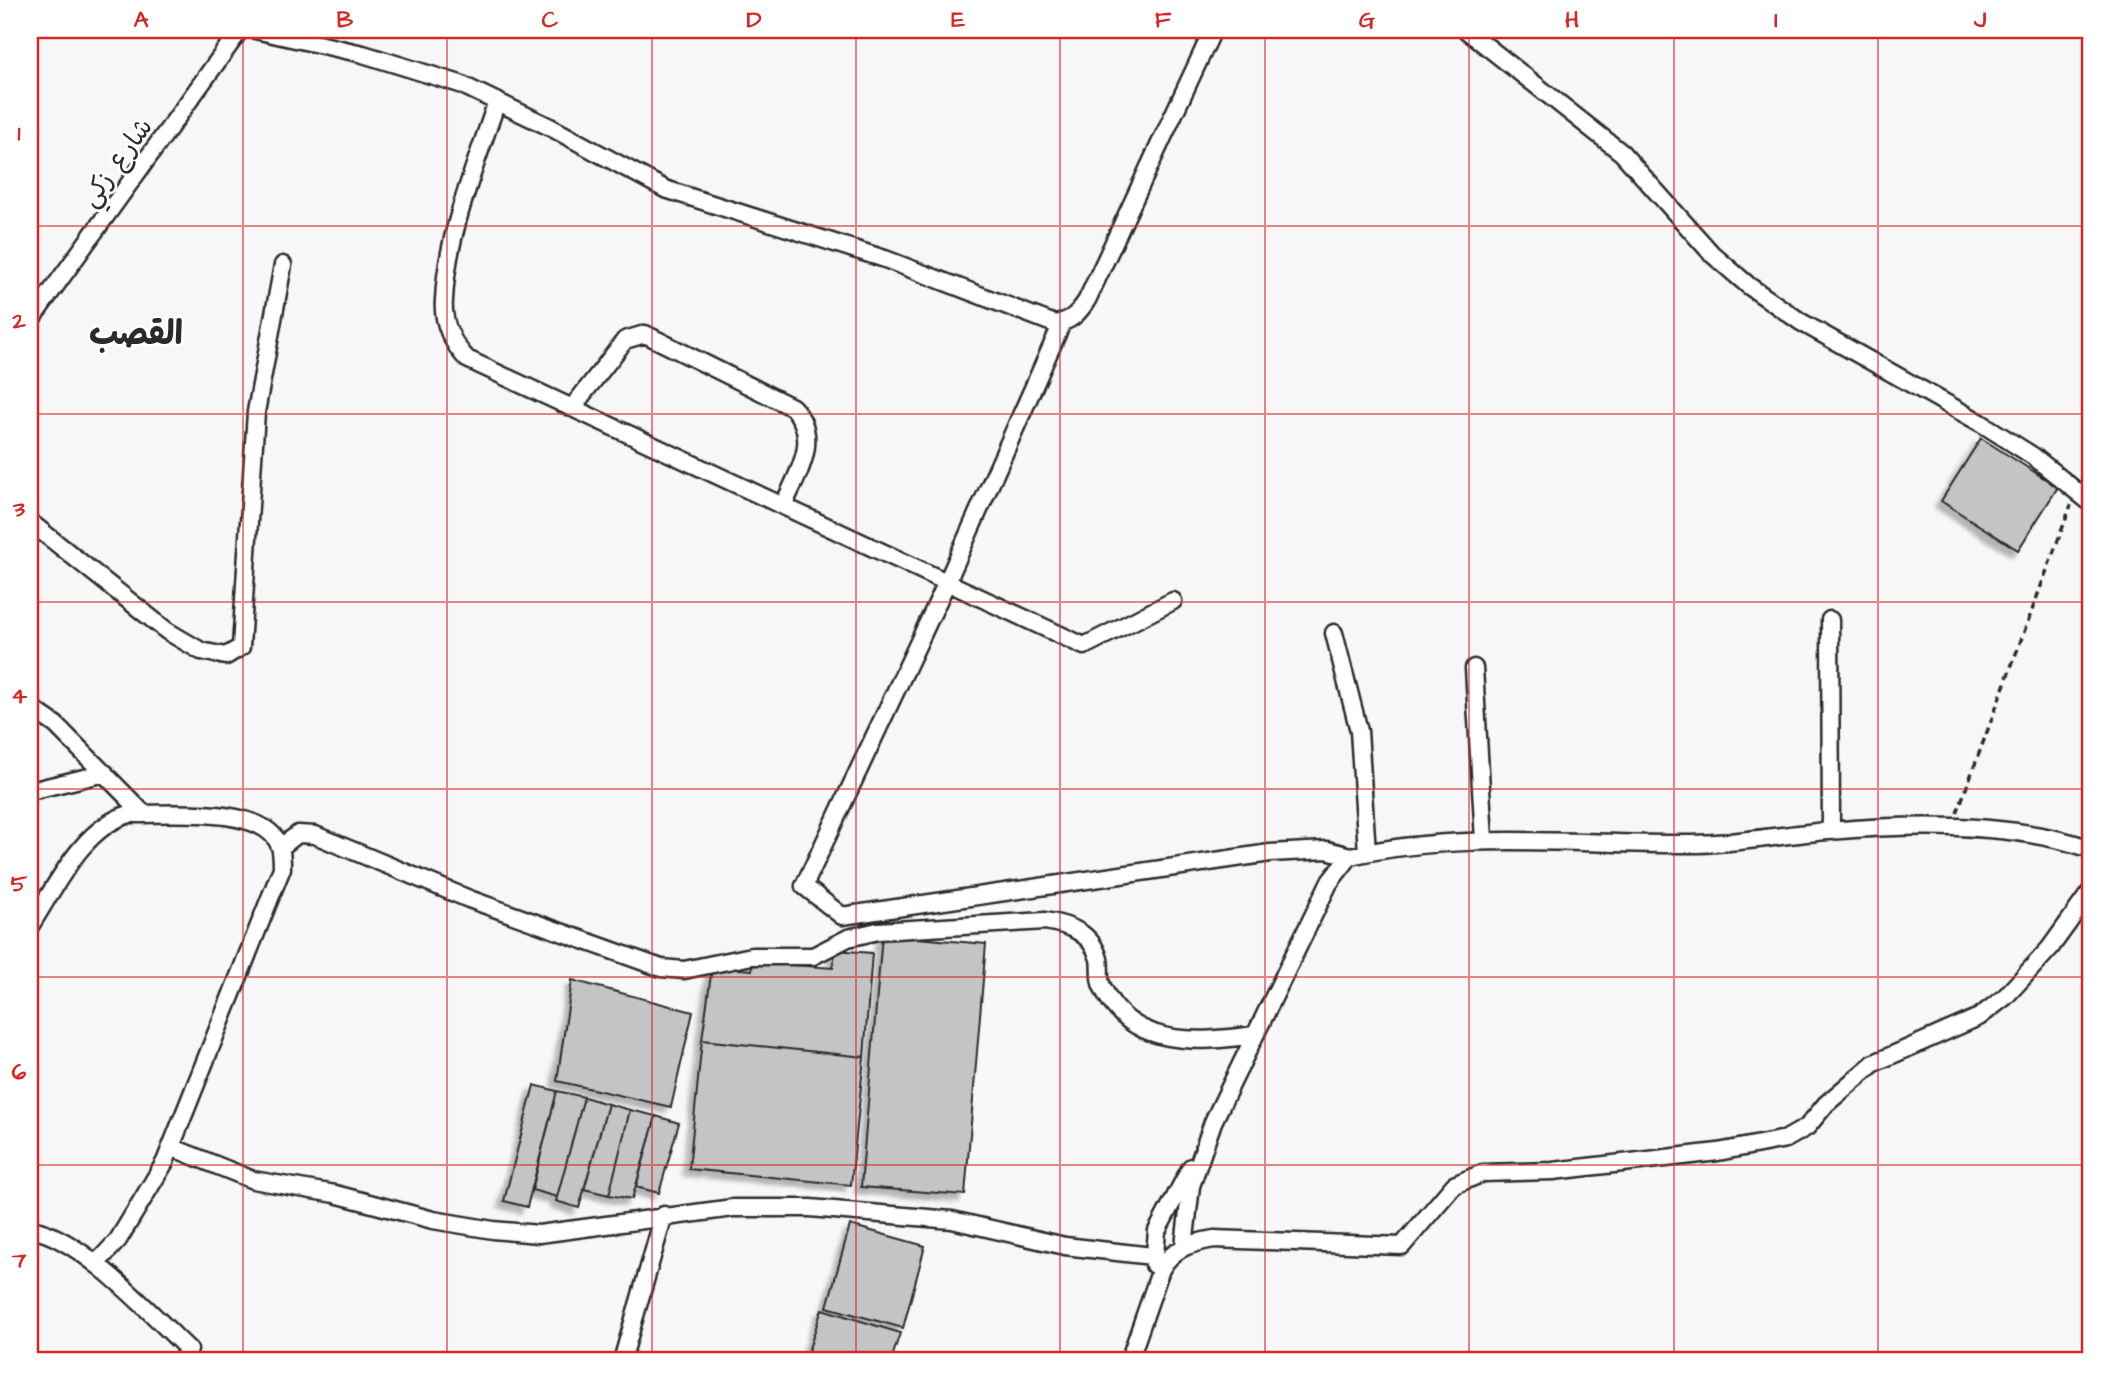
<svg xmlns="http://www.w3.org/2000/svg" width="2121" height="1391" font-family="'Architects Daughter','Playpen Sans Arabic',sans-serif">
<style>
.building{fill:#c4c4c4;stroke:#2b2b2b;stroke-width:2;filter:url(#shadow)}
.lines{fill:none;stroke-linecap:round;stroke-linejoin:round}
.minor-casing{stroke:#2b2b2b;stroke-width:21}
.path{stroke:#2b2b2b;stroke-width:3.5;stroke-dasharray:7 5;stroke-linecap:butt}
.minor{stroke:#fff;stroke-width:16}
.grid{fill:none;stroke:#d62828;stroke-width:2;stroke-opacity:0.55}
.labels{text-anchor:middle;stroke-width:5;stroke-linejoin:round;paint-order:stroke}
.street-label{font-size:26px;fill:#2b2b2b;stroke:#fff}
.district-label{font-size:33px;font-weight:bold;fill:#2b2b2b;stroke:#fff}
.neatline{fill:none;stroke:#d62828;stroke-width:2.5}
.grid-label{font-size:23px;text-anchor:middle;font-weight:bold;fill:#d62828}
</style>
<defs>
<filter id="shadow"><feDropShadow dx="-6" dy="6" stdDeviation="2" flood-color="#0004"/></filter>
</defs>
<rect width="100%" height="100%" fill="#f7f7f7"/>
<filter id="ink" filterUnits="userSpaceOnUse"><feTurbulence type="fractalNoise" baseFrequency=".0143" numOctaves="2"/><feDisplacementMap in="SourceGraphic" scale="14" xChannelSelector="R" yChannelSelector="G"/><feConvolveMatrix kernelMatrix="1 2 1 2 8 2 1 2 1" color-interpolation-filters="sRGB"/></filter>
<g filter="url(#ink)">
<path class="building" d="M1981,438l77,49 -40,63 -77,-49z
M882,935l104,9 -21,251 -104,-8z
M835,950l37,3 -8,104 -162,-17 10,-73 40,3 1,-8 80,6z
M572,980l121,32 -22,95 -114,-26z
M702,1040l162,17 -13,128 -162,-16z
M534,1085l23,6 -30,116 -23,-6z
M557,1091l27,6 -27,100 -25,-7z
M584,1097l24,7 -29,104 -23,-7z
M608,1104l22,6 -21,85 -25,-6z
M630,1110l26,6 -24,83 -23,-4z
M656,1116l23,7 -20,70 -23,-6z
M850,1225l75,21 -22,82 -76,-21z
M822,1309l78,24 -9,28h-86z"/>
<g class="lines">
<defs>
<path id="minor" d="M255,30l108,24 97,30 90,43 115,62 220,70 170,65c16,-3 23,-10 32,-24l126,-270
M1466,30l156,123 90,101 37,32 52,36 180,101 52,33 58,47
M497,101c-21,64 -50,131 -53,199 -2,23 9,44 23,59l617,287 89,-45
M30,321l210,-291
M1062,323l-115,259 -143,304 38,30 428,-63 57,-3 23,6
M572,408l53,-68 20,-6 147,73c30,30 6,66 -9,99
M30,522l137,109 34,20 25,5 15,-9 15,-235 27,-147
M1830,620l1,210
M1334,633l25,98 8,121
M1474,668l10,172
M30,707l26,18 88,89
M30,791l75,-18
M281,847l17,-13 17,1 154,64 192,69 23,2 68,-14h61l35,-18 30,-7 167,-10c25,4 47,12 54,38 2,9 -1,19 3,27 28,62 95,57 152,49
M30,926c25,-38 53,-100 100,-112 37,1 136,-10 150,33 2,6 2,15 2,21l-117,294 -47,78 -22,24
M171,1147l82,33 82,14 98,26 60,10 46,4 194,-26h77l142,12 113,26 87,10
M30,1229c50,7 122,86 159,121l-9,11
M1184,1246l7,-60 22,-64 116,-239 21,-27c113,-25 228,-11 342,-12 46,0 92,-10 137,-13 82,-7 184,-9 262,18
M1154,1265l3,-34 34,-64
M622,1361l42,-146
M1129,1361l32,-92c12,-21 30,-26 53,-30l188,7 52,-61 29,-12 70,-2 165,-19 68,-13 21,-12 19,-23 48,-41 105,-46 26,-20 45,-49 41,-57"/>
</defs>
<use href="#minor" class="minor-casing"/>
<path class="path" d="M1957,813l114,-308"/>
<use href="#minor" class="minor"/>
</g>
</g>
<path class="grid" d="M243,30v1331M447,30v1331M652,30v1331M856,30v1331M1060,30v1331M1265,30v1331M1469,30v1331M1674,30v1331M1878,30v1331M30,226h2061M30,414h2061M30,602h2061M30,789h2061M30,977h2061M30,1165h2061"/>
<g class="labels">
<g class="street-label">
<text transform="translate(116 162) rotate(-54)" y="9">شارع زكي</text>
</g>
<g class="district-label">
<text x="136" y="344">القصب</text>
</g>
</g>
<rect width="2121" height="1391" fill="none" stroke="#fff" stroke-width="77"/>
<rect x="38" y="38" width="2044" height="1314" class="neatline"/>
<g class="grid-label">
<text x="141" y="27">A</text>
<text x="345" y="27">B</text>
<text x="550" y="27">C</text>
<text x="754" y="27">D</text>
<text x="958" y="27">E</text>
<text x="1163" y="27">F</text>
<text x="1367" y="27">G</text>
<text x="1572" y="27">H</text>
<text x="1776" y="27">I</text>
<text x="1980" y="27">J</text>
<text x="19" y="140">1</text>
<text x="19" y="328">2</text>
<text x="19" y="516">3</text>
<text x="19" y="703">4</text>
<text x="19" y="891">5</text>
<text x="19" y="1079">6</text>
<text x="19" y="1267">7</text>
</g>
</svg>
